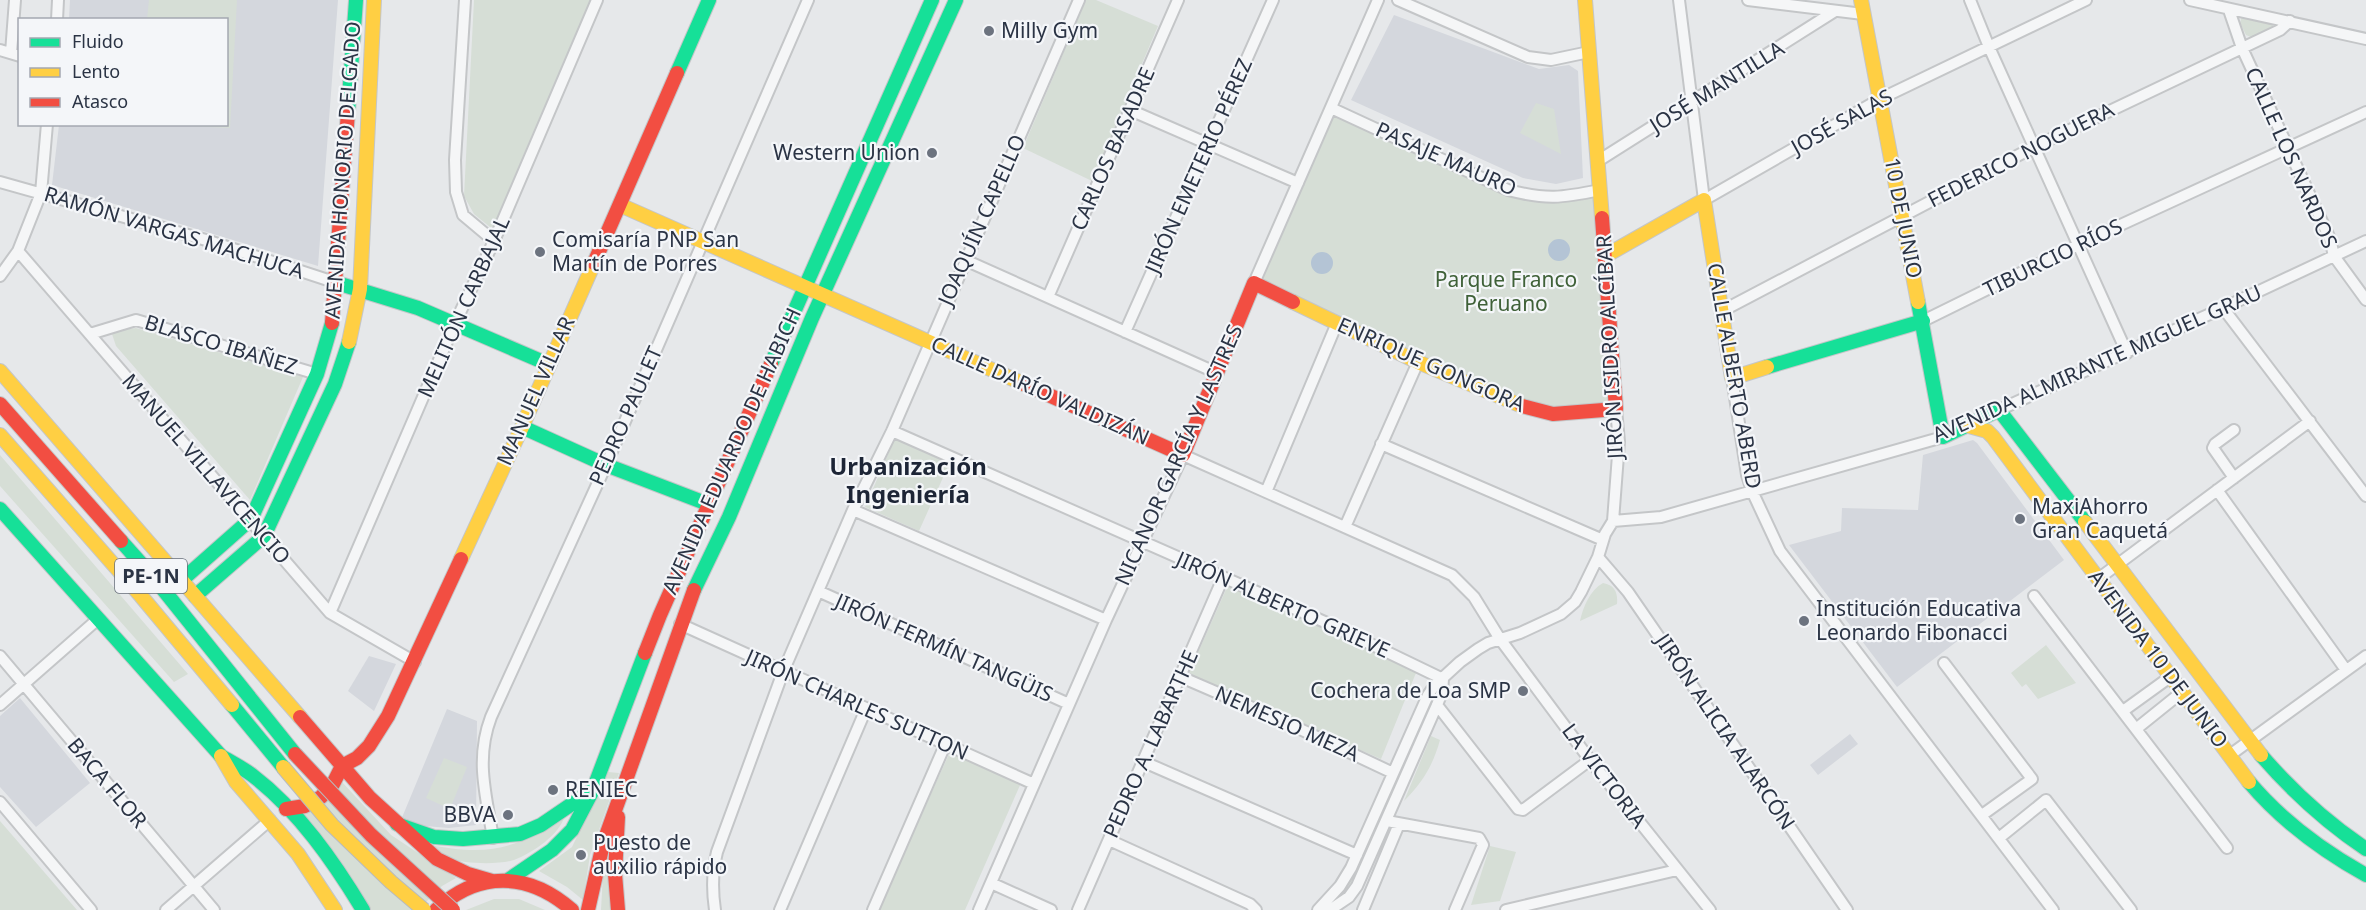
<svg xmlns="http://www.w3.org/2000/svg" width="2366" height="910" font-family="'Noto Sans',sans-serif">
<style>
.built{fill:#d4d7dd}
.green{fill:#d6ded6}
.water{fill:#b4c4d5}
.lines{fill:none;stroke-linecap:round;stroke-linejoin:round}
.street-casing{stroke:#c4c6c8;stroke-width:14}
.fast-casing{stroke:#c4c6c8;stroke-width:16}
.slow-casing{stroke:#c4c6c8;stroke-width:16}
.jam-casing{stroke:#c4c6c8;stroke-width:16}
.street{stroke:#f5f6f7;stroke-width:10}
.fast{stroke:#16e098;stroke-width:14}
.slow{stroke:#ffcf43;stroke-width:14}
.jam{stroke:#f24e42;stroke-width:14}
.slow-bridge-casing{stroke:#b8bbbf;stroke-width:16;stroke-linecap:butt}
.jam-bridge-casing{stroke:#b8bbbf;stroke-width:16;stroke-linecap:butt}
.slow-bridge{stroke:#ffcf43;stroke-width:14}
.jam-bridge{stroke:#f24e42;stroke-width:14}
.poi-dot{fill:#6c737f;stroke:#f4f6f9;stroke-width:2}
.labels{text-anchor:middle;stroke-width:4.5;stroke-linejoin:round;paint-order:stroke}
.shield{fill:#f4f6f9;stroke:#676e7b;stroke-width:1.5}
.shield-label{font-size:20px;font-weight:bold;fill:#2b3445}
.poi-label{font-size:21px;fill:#2b3445;stroke:#f4f6f9;text-anchor:start}
.street-label{font-size:21px;fill:#2b3445;stroke:#f4f6f9}
.park-label{font-size:21px;fill:#3f6138;stroke:#f4f6f9}
.quarter-label{font-size:24px;font-weight:bold;fill:#1d2536;stroke:#f4f6f9}
</style>
<rect width="100%" height="100%" fill="#e6e8ea"/>
<path class="built" d="M70,0h268l-20,266 -266,-81 7,-60 167,-1v-104l-157,-1z
M1394,15l145,54 30,-4 9,6 5,107 -27,6 -33,-6 -172,-78z
M1973,440l4,3 87,117 -167,127 -108,-142 52,-14 1,-23 76,2 5,-55z
M369,656l27,8 -22,47 -26,-20z
M20,698l70,85 -54,44 -36,-40v-71z
M447,709l30,12 -1,104 -27,3 -24,-2 -24,-6z
M1850,734l8,10 -40,31 -8,-10z"/>
<path class="green" d="M149,0h88l-7,128 -62,-3 58,-1v-104l-79,-1z
M474,0h121l-98,226 -7,1 -16,-13 -10,-18z
M1086,0h10l62,26 -66,155 -69,-33z
M2242,16l31,8 -1,5 -21,8 -5,-2 -6,-12z
M1536,103l18,6 7,45 -41,-21z
M1331,108l207,90 62,-8 16,219 -63,5 -299,-131z
M136,328l167,49 -53,123 -134,-154 -5,-15z
M895,438l55,24 -31,69 -54,-24z
M0,455l188,219 -14,8 -174,-196z
M1603,583c12,2 15,10 14,21l-37,17c3,-14 10,-31 23,-38z
M1228,585l190,83 -37,91 -193,-84z
M2046,645l30,38 -38,16 -12,-15 -4,3 -11,-14z
M1434,693h3l-84,190 -4,3 -1,-1z
M1431,736l9,4c-7,25 -17,42 -36,61z
M950,752l71,31 -56,127h-87z
M444,758l23,9 -17,42 -24,-11z
M608,772l11,1 -29,82 -7,45 -16,-13 -28,-16 33,-24z
M342,782l49,53 65,43 -14,8 -24,24h-49l-72,-94c16,-4 40,-18 45,-34z
M565,815c-5,20 -33,38 -51,45 -16,5 -50,4 -65,-2 -9,-3 -17,-10 -25,-14 63,12 89,8 141,-29z
M0,821l77,89h-77z
M615,842l-2,68h-12l2,-36z
M1490,846l26,6 -16,49 -29,4z
M494,899h25l26,11h-79z"/>
<path class="water" d="M1548 250a11 11 0 1 1 22 0a11 11 0 1 1-22 0Z
M1311 263a11 11 0 1 1 22 0a11 11 0 1 1-22 0Z"/>
<g class="lines">
<defs>
<path id="street" d="M465,0l-10,160 1,32 7,23 31,26
M1398,0l130,57 23,3 38,-8
M1679,0l25,200 176,-101 206,-99
M1748,0l115,14
M1970,0l19,47 138,306
M2190,0l176,39
M2229,10l13,38 88,191 4,17 32,44
M57,20l1,-20
M0,50l20,6
M11,53l4,-53
M1331,108l177,82c39,10 53,8 92,0
M1130,110l168,73
M1598,161l237,-150
M0,182l206,58 131,43
M18,251l312,362 85,49
M965,260l252,113
M0,276l18,-25 23,-58 6,-69
M1254,283l124,-283
M1048,297l130,-297
M2223,308l143,188
M1722,311l312,-164 246,-117 10,-9
M1923,321l154,-76 289,-133
M1125,332l148,-332
M90,334l46,-14 181,54
M1732,378l15,97 5,16 28,60 273,359
M1999,410l224,-102 143,-67
M892,431l435,192 116,56
M1381,444l222,96
M2234,478l-21,-30 2,-4 19,-14
M2217,490l129,180
M1266,492l71,-169
M853,510l253,110
M1613,521l48,-4 282,-80
M1345,527l73,-165
M1598,557l30,35 219,318
M2098,579l212,-158
M818,591l251,113
M2034,596l193,252
M330,613l125,-290 39,-82 103,-241
M680,624l354,160
M0,656l214,254
M1944,663l88,116 -50,36
M1181,677l102,44 110,52
M0,705l98,-86
M1437,705l81,104 5,1 67,-50
M2123,711l47,-34
M2136,729l46,-37
M2230,755l136,-99
M1144,762l213,93
M0,802l91,108
M1387,821l92,17 4,7 -28,65
M493,838c-7,-43 -18,-79 -2,-121l115,-252 202,-465
M1999,838l47,-38 85,110
M1109,840l141,64 6,6
M991,883l60,27
M166,910l104,-90
M715,910c-3,-20 -3,-38 2,-58l66,-180 70,-162 39,-79 187,-431
M780,910l86,-201
M873,910l72,-165
M979,910l127,-290 77,-165 269,120 22,22 26,42 90,121 120,150
M1078,910l145,-332
M1318,910l22,-24 11,-18 77,-173 7,-10 25,-23 18,-13 10,-6 32,-10 41,-19 14,-12 6,-10 17,-35 7,-23 8,-13 6,-79 -3,-33
M1330,910l19,-13 8,-11 80,-181 5,-13 1,-13
M1363,910l36,-86
M1506,910l171,-40"/>
<path id="fast" d="M677,73l32,-73
M348,112l8,-112
M337,283l81,25 130,56
M1918,302l25,135 56,-27 86,112
M771,364l161,-364
M1767,367l156,-46
M522,427l84,38 102,39
M0,509l221,247c10,6 22,12 31,19 46,35 82,87 111,135
M121,541l33,37 141,176
M182,580l69,-61 66,-145 15,-51
M694,590l35,-73 83,-199 144,-318
M195,596l69,-60 71,-152 14,-42
M232,705l51,62
M2261,755c31,36 65,67 105,94
M2249,782c32,38 74,69 117,93
M397,824l37,13 29,2 57,-5 21,-9 47,-32
M508,880l44,-30 20,-20 21,-40 52,-137"/>
<path id="slow" d="M1585,0l17,218
M1861,0l57,302
M620,205l404,179
M1605,256l99,-56 28,178 35,-11
M1293,302l125,60 104,44
M349,342l11,-53 14,-289
M0,371l300,346
M1969,426l18,5 6,6 256,345
M0,435l141,161 91,109
M2085,522l176,233
M461,559l61,-132 72,-164
M221,756l15,26 62,72 37,56"/>
<path id="jam" d="M594,263l83,-190
M332,323l16,-211
M1024,384l159,71 71,-172 39,19
M0,404l121,137
M1522,406l31,8 63,-5 -14,-191
M645,653l15,-38 111,-251
M300,717l70,81 67,61 31,15 24,7
M286,809l19,-3 16,-9 12,-13 9,-18 15,-8 12,-12 19,-30 73,-157
M618,817l-3,57 3,36
M436,910c42,-40 93,-38 136,0
M588,910l15,-66 91,-254"/>
</defs>
<use href="#street" class="street-casing"/>
<use href="#fast" class="fast-casing"/>
<use href="#slow" class="slow-casing"/>
<use href="#jam" class="jam-casing"/>
<use href="#street" class="street"/>
<use href="#fast" class="fast"/>
<use href="#slow" class="slow"/>
<use href="#jam" class="jam"/>
<defs>
<path id="slow-bridge" d="M283,767l49,58 59,57 33,28"/>
<path id="jam-bridge" d="M295,754l76,81 82,75"/>
</defs>
<use href="#slow-bridge" class="slow-bridge-casing"/>
<use href="#jam-bridge" class="jam-bridge-casing"/>
<use href="#slow-bridge" class="slow-bridge"/>
<use href="#jam-bridge" class="jam-bridge"/>
</g>
<g class="poi-dot">
<circle cx="989" cy="31" r="6"/>
<circle cx="932" cy="153" r="6"/>
<circle cx="540" cy="252" r="6"/>
<circle cx="2020" cy="519" r="6"/>
<circle cx="1804" cy="621" r="6"/>
<circle cx="1523" cy="691" r="6"/>
<circle cx="553" cy="790" r="6"/>
<circle cx="508" cy="815" r="6"/>
<circle cx="581" cy="855" r="6"/>
</g>
<g class="labels">
<rect class="shield" x="115" y="559" width="72" height="34" rx="4.5"/>
<g class="shield-label">
<text x="151" y="583">PE-1N</text>
</g>
<g class="poi-label">
<text x="1001" y="38">Milly Gym</text>
<text x="920" y="160" text-anchor="end">Western Union</text>
<text x="552" y="247">Comisaría PNP San<tspan x="552" dy="24">Martín de Porres</tspan></text>
<text x="2032" y="514">MaxiAhorro<tspan x="2032" dy="24">Gran Caquetá</tspan></text>
<text x="1816" y="616">Institución Educativa<tspan x="1816" dy="24">Leonardo Fibonacci</tspan></text>
<text x="1511" y="698" text-anchor="end">Cochera de Loa SMP</text>
<text x="565" y="797">RENIEC</text>
<text x="496" y="822" text-anchor="end">BBVA</text>
<text x="593" y="850">Puesto de<tspan x="593" dy="24">auxilio rápido</tspan></text>
</g>
<g class="street-label">
<text transform="translate(1717 87) rotate(-32)" y="7">JOSÉ MANTILLA</text>
<text transform="translate(1842 122) rotate(-29)" y="7">JOSÉ SALAS</text>
<text transform="translate(1113 149) rotate(-66)" y="7">CARLOS BASADRE</text>
<text transform="translate(2021 155) rotate(-27)" y="7">FEDERICO NOGUERA</text>
<text transform="translate(2291 158) rotate(66)" y="7">CALLE LOS NARDOS</text>
<text transform="translate(1446 159) rotate(24)" y="7">PASAJE MAURO</text>
<text transform="translate(1199 166) rotate(-66)" y="7">JIRÓN EMETERIO PÉREZ</text>
<text transform="translate(343 170) rotate(-86)" y="7">AVENIDA HONORIO DELGADO</text>
<text transform="translate(1903 218) rotate(79)" y="7">10 DE JUNIO</text>
<text transform="translate(982 220) rotate(-66)" y="7">JOAQUÍN CAPELLO</text>
<text transform="translate(174 233) rotate(17)" y="7">RAMÓN VARGAS MACHUCA</text>
<text transform="translate(2053 258) rotate(-26)" y="7">TIBURCIO RÍOS</text>
<text transform="translate(464 307) rotate(-66)" y="7">MELITÓN CARBAJAL</text>
<text transform="translate(221 345) rotate(17)" y="7">BLASCO IBAÑEZ</text>
<text transform="translate(1610 347) rotate(-93)" y="7">JIRÓN ISIDRO ALCÍBAR</text>
<text transform="translate(2097 364) rotate(-24)" y="7">AVENIDA ALMIRANTE MIGUEL GRAU</text>
<text transform="translate(1431 365) rotate(24)" y="7">ENRIQUE GONGORA</text>
<text transform="translate(1734 376) rotate(80)" y="7">CALLE ALBERTO ABERD</text>
<text transform="translate(536 391) rotate(-66)" y="7">MANUEL VILLAR</text>
<text transform="translate(1040 391) rotate(24)" y="7">CALLE DARÍO VALDIZÁN</text>
<text transform="translate(626 416) rotate(-66)" y="7">PEDRO PAULET</text>
<text transform="translate(732 451) rotate(-66)" y="7">AVENIDA EDUARDO DE HABICH</text>
<text transform="translate(1179 455) rotate(-66)" y="7">NICANOR GARCÍA Y LASTRES</text>
<text transform="translate(206 469) rotate(49)" y="7">MANUEL VILLAVICENCIO</text>
<text transform="translate(1283 605) rotate(24)" y="7">JIRÓN ALBERTO GRIEVE</text>
<text transform="translate(944 648) rotate(24)" y="7">JIRÓN FERMÍN TANGÜIS</text>
<text transform="translate(2158 659) rotate(53)" y="7">AVENIDA 10 DE JUNIO</text>
<text transform="translate(857 705) rotate(24)" y="7">JIRÓN CHARLES SUTTON</text>
<text transform="translate(1287 724) rotate(24)" y="7">NEMESIO MEZA</text>
<text transform="translate(1725 732) rotate(56)" y="7">JIRÓN ALICIA ALARCÓN</text>
<text transform="translate(1151 744) rotate(-66)" y="7">PEDRO A. LABARTHE</text>
<text transform="translate(1604 776) rotate(53)" y="7">LA VICTORIA</text>
<text transform="translate(107 783) rotate(50)" y="7">BACA FLOR</text>
</g>
<g class="park-label">
<text x="1506" y="287">Parque Franco<tspan x="1506" dy="24">Peruano</tspan></text>
</g>
<g class="quarter-label">
<text x="908" y="475">Urbanización<tspan x="908" dy="28">Ingeniería</tspan></text>
</g>
</g>
<rect x="18" y="18" width="210" height="108" fill="#f4f6f9" stroke="#a4a8b1" stroke-width="1.5"/>
<rect x="30" y="38" width="30" height="9" fill="#16e098" stroke="#a4a8b1" stroke-width="1.5"/>
<text x="72" y="48" font-size="18" fill="#2b3445">Fluido</text>
<rect x="30" y="68" width="30" height="9" fill="#ffcf43" stroke="#a4a8b1" stroke-width="1.5"/>
<text x="72" y="78" font-size="18" fill="#2b3445">Lento</text>
<rect x="30" y="98" width="30" height="9" fill="#f24e42" stroke="#a4a8b1" stroke-width="1.5"/>
<text x="72" y="108" font-size="18" fill="#2b3445">Atasco</text>
</svg>
